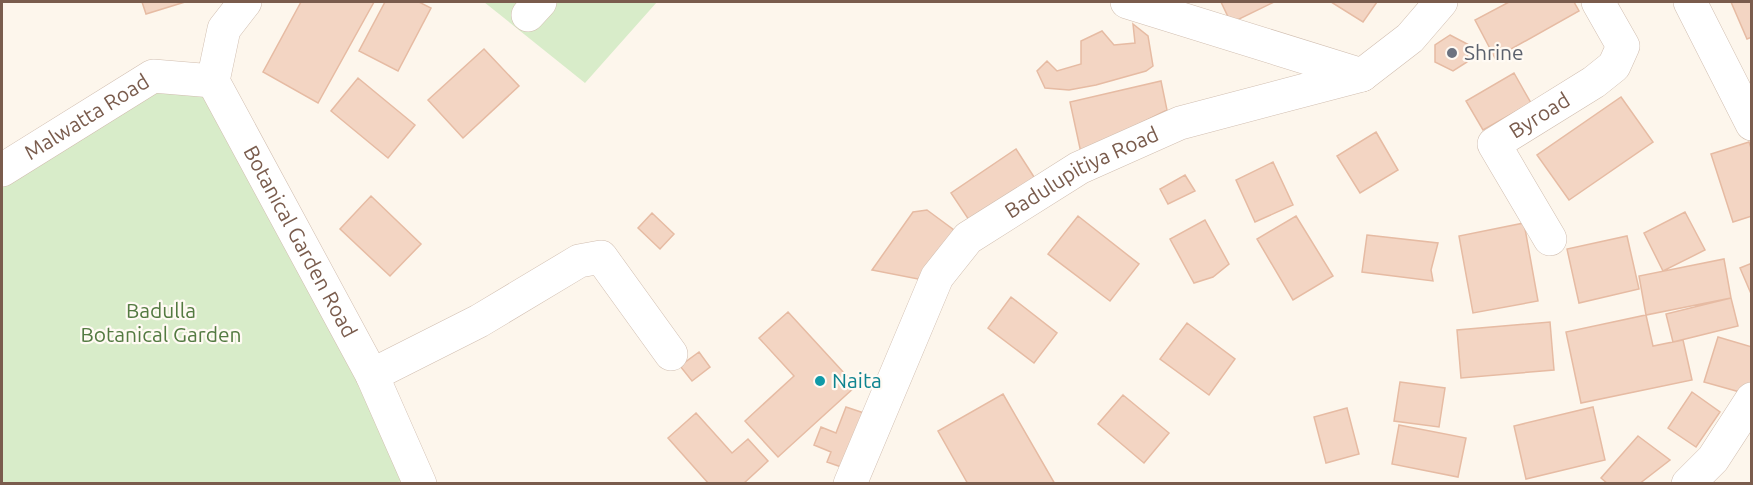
<svg xmlns="http://www.w3.org/2000/svg" width="1753" height="485" font-family="Ubuntu,sans-serif">
<style>
.green{fill:#d8ecc9}
.building{fill:#f3d5c3;stroke:#e6bba3;stroke-width:1.5}
.lines{fill:none;stroke-linecap:round;stroke-linejoin:round}
.minor-casing{stroke:#d1beb0;stroke-width:34}
.minor{stroke:#fff;stroke-width:33}
.worship-dot{fill:#6b7280;stroke:#fffaf3;stroke-width:2}
.culture-dot{fill:#0f9aa8;stroke:#fffaf3;stroke-width:2}
.labels{text-anchor:middle;stroke-width:4.5;stroke-linejoin:round;paint-order:stroke}
.worship-label{font-size:21px;fill:#5b616d;stroke:#fffaf3;text-anchor:start}
.street-label{font-size:21px;fill:#7a5c4d;stroke:#fffaf3}
.park-label{font-size:21px;fill:#537a41;stroke:#fffaf3}
.culture-label{font-size:21px;fill:#0d838f;stroke:#fffaf3;text-anchor:start}
</style>
<rect width="100%" height="100%" fill="#fdf6ec"/>
<path class="green" d="M484,2h173l-72,81z
M153,76l60,5 204,399 -40,4h-375v-314z"/>
<path class="building" d="M142,2h43l-39,12z
M301,2h73l-56,101 -55,-31z
M385,2h34l12,6 -33,63 -39,-20z
M1221,2h53l-43,21z
M1331,2h46l-14,20z
M1509,2h65l5,9 -84,47 -20,-38z
M1731,2h21v35l-5,2z
M1133,24l15,12 5,30 -7,5 -50,14 -27,5 -24,-2 -8,-17 10,-10 10,10 24,-7v-23l21,-10 12,14 21,-2z
M1450,35l19,10 -2,17 -14,9 -18,-9v-17z
M484,49l35,37 -56,52 -35,-38z
M1514,73l17,30 -48,27 -17,-29z
M358,78l57,47 -27,33 -57,-47z
M1161,81l6,29 -86,43 -11,-51z
M1621,97l32,45 -84,58 -32,-45z
M1376,132l22,38 -38,23 -23,-37z
M1749,142l3,9v65l-19,6 -22,-68z
M1016,149l20,31 -65,43 -20,-30z
M1273,162l20,43 -38,17 -19,-42z
M1185,175l10,16 -27,13 -8,-15z
M371,196l50,48 -31,32 -50,-47z
M927,210l27,20 -14,27 -22,22 -46,-9 41,-58z
M1685,212l20,38 -42,21 -19,-38z
M652,213l22,21 -14,15 -22,-21z
M1078,216l61,48 -29,37 -62,-47z
M1296,216l37,60 -40,24 -36,-61z
M1205,220l24,44 -16,13 -19,6 -24,-44z
M1524,223l14,78 -65,12 -14,-77z
M1367,235l71,8 -7,27 2,11 -71,-9z
M1627,236l12,53 -60,14 -12,-54z
M1724,259l7,39 -85,17 -7,-39z
M1752,263v33l-12,-28z
M1011,297l46,36 -23,30 -46,-35z
M1731,298l7,28 -65,16 -7,-28z
M788,312l68,74 -78,71 -33,-36 49,-45 -35,-38z
M1646,315l7,31 30,-6 9,40 -111,23 -15,-71z
M1550,322l4,48 -93,8 -4,-48z
M1187,323l48,36 -26,36 -49,-36z
M1718,337l34,10v34l-5,13 -43,-12z
M699,352l11,15 -18,14 -12,-15z
M1400,382l45,6 -6,39 -45,-6z
M1692,392l28,20 -24,35 -28,-19z
M1003,394l52,90h-87l-30,-53z
M1123,395l46,38 -25,30 -46,-39z
M846,407l21,7 -20,55 -20,-7 4,-10 -17,-7 7,-18 15,6z
M1593,407l12,53 -79,19 -12,-53z
M1347,408l12,46 -33,9 -12,-46z
M696,413l36,40 16,-14 20,22 -25,23h-34l-41,-46z
M1399,425l67,13 -8,39 -66,-13z
M1638,436l32,24 -31,24h-31l-7,-6z"/>
<g class="lines">
<defs>
<g id="minor">
<path id="s1" d="M245,2l-21,27 -11,52 159,294 48,109"/>
<path d="M1127,2l235,73"/>
<path d="M1690,2l62,122"/>
<path d="M528,15l12,-13"/>
<path id="s2" d="M2,170l151,-94 60,5"/>
<path id="s3" d="M1550,239l-56,-95 100,-62 20,-16 9,-20 -25,-44"/>
<path d="M372,375l107,-54 100,-60 22,-4 70,97"/>
<path id="s4" d="M850,484l87,-207 31,-39 111,-70 101,-45 182,-48 48,-37 31,-36"/>
<path d="M1688,484l25,-25 39,-60"/>
</g>
</defs>
<use href="#minor" class="minor-casing"/>
<use href="#minor" class="minor"/>
</g>
<circle class="worship-dot" cx="1452" cy="53" r="6"/>
<circle class="culture-dot" cx="820" cy="381" r="6"/>
<g class="labels">
<g class="worship-label">
<text x="1464" y="60">Shrine</text>
</g>
<g class="street-label">
<text dy="7" stroke="none"><textPath href="#s3" startOffset="164">Byroad</textPath></text>
<text dy="7" stroke="none"><textPath href="#s2" startOffset="100">Malwatta Road</textPath></text>
<text dy="7" stroke="none"><textPath href="#s4" startOffset="406">Badulupitiya Road</textPath></text>
<text dy="7" stroke="none"><textPath href="#s1" startOffset="270">Botanical Garden Road</textPath></text>
</g>
<g class="park-label">
<text x="161" y="318">Badulla<tspan x="161" dy="24">Botanical Garden</tspan></text>
</g>
<g class="culture-label">
<text x="832" y="388">Naita</text>
</g>
</g>
<rect width="1753" height="485" fill="none" stroke="#7a5c4d" stroke-width="6"/>
</svg>
